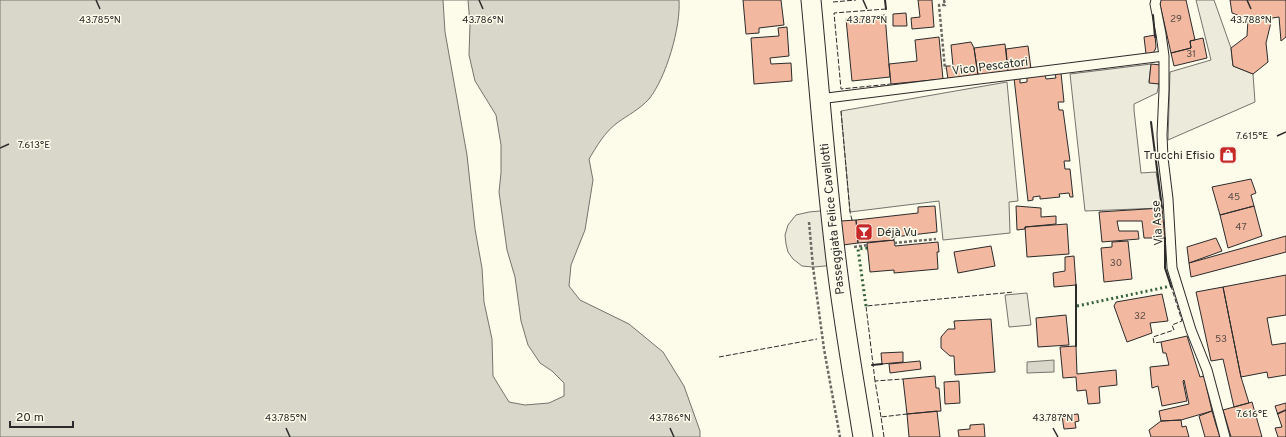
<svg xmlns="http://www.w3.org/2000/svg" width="1286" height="437" font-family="Overpass,sans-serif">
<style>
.parking{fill:#eceadb;stroke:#74746e}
.water{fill:#d8d7c9;stroke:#74746e}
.pier{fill:#fdfbea;stroke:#74746e}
.building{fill:#f2b8a0;stroke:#2b2b2b}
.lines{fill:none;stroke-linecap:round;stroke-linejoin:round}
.lane-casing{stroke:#2b2b2b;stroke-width:11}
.street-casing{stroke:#2b2b2b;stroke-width:21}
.path{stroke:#6a6964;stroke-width:2.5;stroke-dasharray:3 2;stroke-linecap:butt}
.lane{stroke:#fdfbea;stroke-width:9}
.street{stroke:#fdfbea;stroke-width:19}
.hedge{stroke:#34623c;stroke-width:3;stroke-dasharray:2 3;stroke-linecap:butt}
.fence{stroke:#2b2b2b;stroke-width:1;stroke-dasharray:5 2;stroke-linecap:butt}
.wall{stroke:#2b2b2b;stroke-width:2}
.ticks{fill:none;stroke:#2b2b2b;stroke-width:1.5}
.labels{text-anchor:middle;stroke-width:3;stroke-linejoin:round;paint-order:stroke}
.number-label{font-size:10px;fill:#5d4e48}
.street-label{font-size:12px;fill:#2b2b2b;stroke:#fdfbea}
.poi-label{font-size:12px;fill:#2b2b2b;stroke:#fdfbea;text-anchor:end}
.ticks-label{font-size:10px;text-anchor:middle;fill:#2b2b2b;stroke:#fdfbea;stroke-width:3;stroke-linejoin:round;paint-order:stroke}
</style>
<rect width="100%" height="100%" fill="#fdfbea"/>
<path class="parking" d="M1196,0h18l17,48 2,18 20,8 2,28 -87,38 2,-68 41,-12z
M1151,64l-2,18 10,2 -2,9 -23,11v6l7,63 15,-1 6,36 -77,3 -15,-137z
M1007,82l11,119 -9,1 1,31 -67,7 -4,-39 -89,11 -9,-101z
M830,210l7,55 -24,2 -11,-1 -9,-7 -5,-7 -2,-8 -1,-9 3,-10 8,-10 13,-3z
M1027,293l4,32 -22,2 -4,-32z"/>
<path class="water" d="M0,0h679c2,27 -13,78 -30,99 -9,10 -21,16 -32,24 -13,10 -20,23 -28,36l4,21 -8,50 -14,35 -2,21 11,14 49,24 34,28 21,34 16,45v6h-700z
M1054,360v12l-27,1v-11z"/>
<path class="pier" d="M443,0h25l2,24 -1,31 6,26 21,34 5,30v28l-2,19 8,58 8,27 6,44 7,24 12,18 12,8 12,12v13l-15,7 -24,2 -16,-3 -16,-26 -1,-37 -8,-37 -2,-34 -7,-39 -8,-74 -22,-123z"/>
<path class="building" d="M743,0h38l3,25 -25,3v5l-13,1z
M918,0h14l2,27 -22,2 -1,-11 9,-1z
M1159,0h27l9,40 -5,1 1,7 -20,5z
M1230,0h56v37l-5,4 -2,-24 -7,1 -6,25 2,19 -15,12 -20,-8 -2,-18 16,-12 1,-17 -16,-6z
M906,13l1,13h-14v-12z
M885,15l5,62 -38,4 -6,-62z
M787,27l2,29 -19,2 1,6 20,-1 1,18 -38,3 -3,-46 28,-2 -1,-8z
M1155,35l1,12 -1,3 -2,3 -7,1 -2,-17z
M939,37l4,42 -52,5 -2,-20 28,-3 -2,-21z
M1203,38l4,20 -33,8 -3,-13 20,-5 -1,-7z
M971,42l3,6 4,27 -30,4 -2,-13h7l-2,-21z
M1005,44l3,28 -30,3 -4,-27z
M1028,46l3,23 -23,3 -2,-23z
M1151,64l10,1 -2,19 -10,-1z
M1061,73l3,29h-6l1,8h4l7,51h-6l1,8h5l3,28h-3l-1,-4 -10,1 1,3 -20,2v-3l-7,1v3l-5,1 -14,-123h6v5l7,-1v-5l18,-2 1,4 10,-1 -1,-4z
M1251,179l5,14 -5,2 3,11 -34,9 -8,-28z
M935,206l2,26 -43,5v3l-36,3 -2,-23 62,-7v-6z
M1016,206l25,2v9l15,-1v8l-31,3v2l-8,1z
M1254,206l8,30 -34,12 -8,-33z
M1162,208l3,30h-21l-2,-17h-25l2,10h19l1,8 -37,3 -3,-30z
M856,220l2,23 -15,2 -2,-24z
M1067,224l2,30 -42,3 -2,-30z
M1286,236v16l-95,25 -2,-14z
M1216,238l6,13 -33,12 -2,-16z
M894,240l1,6 43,-4 1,10h-2l1,17 -44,4v-3l-24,2 -3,-29z
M1128,241l4,38 -28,3 -3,-34 11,-1v-5z
M991,246l4,20 -37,7 -4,-21z
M1074,256l2,29 -22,2 -1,-14 12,-2v-14z
M1286,275v40l-19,3 5,27 14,-2v32l-18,3 -1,-6 -26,5 -18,-90z
M1223,287l18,90 8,26 -15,4 -11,-48 -12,2 -15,-69z
M1162,294l6,27 -18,2 2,10 -25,9 -13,-36 2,-4z
M1066,315l3,30 -31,2 -2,-29z
M991,319l4,53 -40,3 -1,-19h-4l-9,-8v-11l7,-8h7l-1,-8z
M1187,336l13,41 4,-1 8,35 -31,9 -20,1 -2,-10 30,-7 -5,-24 -1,1 4,20 -25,5 -4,-20 -6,2 -2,-21 19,-2 -3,-12h-3l-2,-11z
M1076,346l1,28 39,-4 1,15 -18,2 1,16 -12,1 -2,-14 -9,1 -1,-14 -13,1 -3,-31z
M903,352v10l-21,2 -1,-11z
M920,361l1,8 -31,4 -1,-9z
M935,376l1,12h3l2,23 -34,3 -4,-35z
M959,381l1,22 -15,1 -1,-22z
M1252,402l10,35h-31l-8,-27z
M1286,403v34h-8l-3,-9 7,-1 -7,-21z
M937,411l3,26h-31l-2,-23z
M1212,411l4,14 4,12h-15l-6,-21z
M1078,414l1,7 -4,1 1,6 -12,1 -2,-13z
M1181,420l1,7 4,-1 3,11h-38l-2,-7 12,-9z
M984,424l1,13h-26l-1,-7 12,-1v-4z"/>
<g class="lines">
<defs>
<path id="lane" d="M1156,0l-1,4 6,30 3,22v34l-2,45 1,23 5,41 4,69 19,62 16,40 18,67
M819,99l345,-43"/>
<path id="street" d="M811,0c8,84 14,167 24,251 7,62 18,124 28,186"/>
</defs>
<use href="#lane" class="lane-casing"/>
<use href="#street" class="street-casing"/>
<path class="path" d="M944,0l1,5h-6l6,64
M809,222l4,45 11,82 16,88
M894,243l42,-4
M854,247l14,-2"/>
<use href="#lane" class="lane"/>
<use href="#street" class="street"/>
<path class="hedge" d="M866,306l-8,-57 10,-1
M1077,306l94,-20"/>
<path class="fence" d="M833,2l23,-2
M886,9l-52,4 7,76 50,-5
M841,111l9,101 2,8h2
M1161,342l-7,1 -1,-6 21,-7 -2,-5 10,-4 -11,-35
M719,357l98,-18
M875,381l-9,-75 148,-14
M881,417l-6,-36 28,-2
M884,437l-3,-20 26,-3"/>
<path class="wall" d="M885,0l1,9
M1153,15l2,22
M1151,122l11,86
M1165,238v30l6,18
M1076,285v61
M872,365l10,-1"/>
</g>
<path class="ticks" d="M96,0l4,9M479,0l4,9M863,0l4,9M1247,0l4,9M1277,136l9,-4M0,148l9,-4M1277,414l9,-4M286,428l4,9M670,428l4,9M1053,428l5,9"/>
<defs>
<symbol id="shop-square" viewBox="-11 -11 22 22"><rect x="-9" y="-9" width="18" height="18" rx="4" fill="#c62828" stroke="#fdfbea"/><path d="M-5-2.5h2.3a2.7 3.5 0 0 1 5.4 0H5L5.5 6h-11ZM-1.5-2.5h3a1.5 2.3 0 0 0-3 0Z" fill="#fff"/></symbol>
<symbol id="bar-square" viewBox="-11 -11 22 22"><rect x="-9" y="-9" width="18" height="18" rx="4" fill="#c62828" stroke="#fdfbea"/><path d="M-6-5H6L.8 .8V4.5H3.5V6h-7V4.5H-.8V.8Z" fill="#fff"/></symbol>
</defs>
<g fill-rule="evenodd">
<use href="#shop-square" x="1218" y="145" width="20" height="20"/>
<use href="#bar-square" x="854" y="222" width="20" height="20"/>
</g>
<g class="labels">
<g class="number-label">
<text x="1176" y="22">29</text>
<text x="1191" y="57">31</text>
<text x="1234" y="200">45</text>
<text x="1241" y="230">47</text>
<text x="1116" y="266">30</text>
<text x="1140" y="319">32</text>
<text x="1221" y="342">53</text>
</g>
<g class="street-label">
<text transform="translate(990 66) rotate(-7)" y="4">Vico Pescatori</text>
<text transform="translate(832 219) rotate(-96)" y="4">Passeggiata Felice Cavallotti</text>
<text transform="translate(1157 223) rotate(-94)" y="4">Via Asse</text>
</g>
<g class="poi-label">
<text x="1215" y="159">Trucchi Efisio</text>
<text x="877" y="236" text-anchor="start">Déjà Vu</text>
</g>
</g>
<g class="ticks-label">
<text x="100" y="23">43.785°N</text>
<text x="483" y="23">43.786°N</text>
<text x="867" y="23">43.787°N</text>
<text x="1251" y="23">43.788°N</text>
<text x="1252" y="139">7.615°E</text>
<text x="34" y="148">7.613°E</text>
<text x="1252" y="417">7.616°E</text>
<text x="286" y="421">43.785°N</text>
<text x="670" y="421">43.786°N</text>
<text x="1053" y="421">43.787°N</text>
</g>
<path d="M10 421v6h63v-6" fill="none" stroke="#2b2b2b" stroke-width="2"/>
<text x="16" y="421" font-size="12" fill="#2b2b2b" stroke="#fdfbea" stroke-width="3" paint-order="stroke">20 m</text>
</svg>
